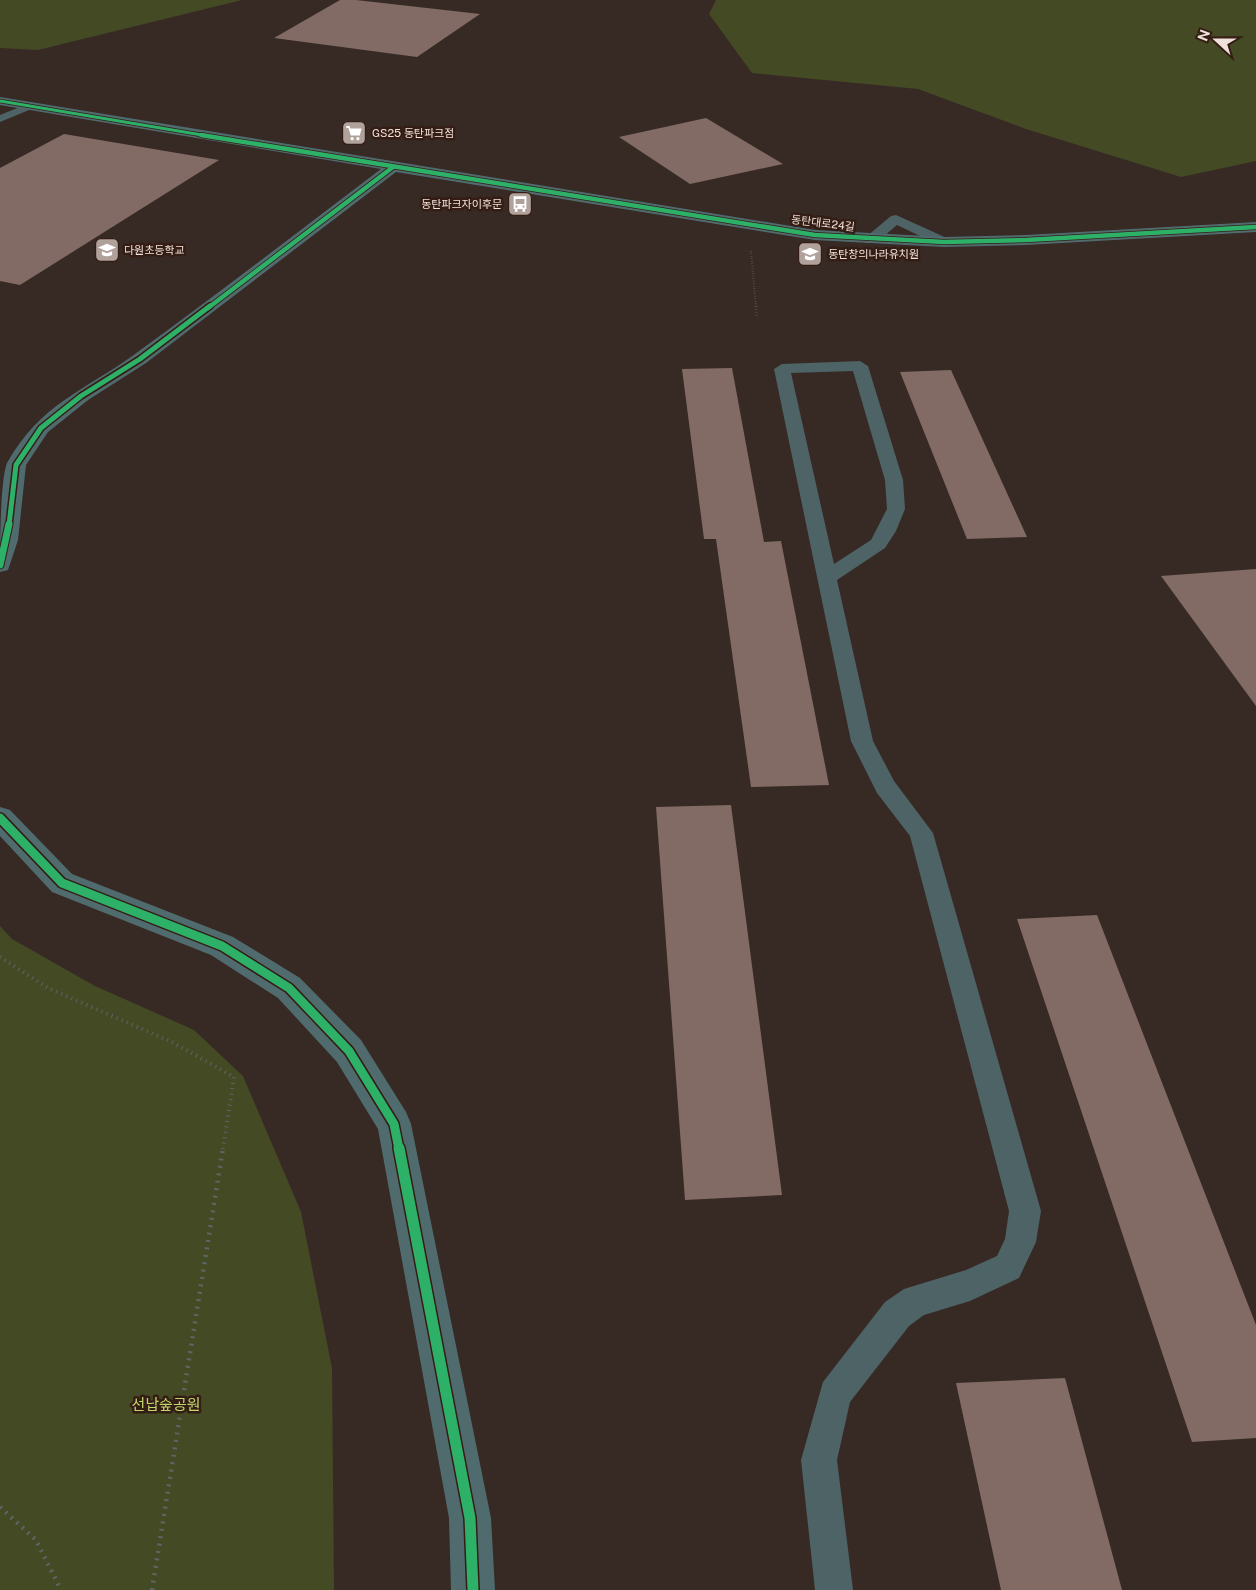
<svg xmlns="http://www.w3.org/2000/svg" width="1256" height="1590" font-family="'Public Sans','Noto Sans KR',sans-serif">
<style>
.green{fill:#444a24}
.building{fill:#816b64}
.lines{fill:none;stroke-linecap:round;stroke-linejoin:round}
.path-far3{stroke:#5c6665;stroke-width:2;stroke-dasharray:0.5 2;stroke-linecap:butt}
.path-far2{stroke:#5c6665;stroke-width:2.5;stroke-dasharray:0.5 2.5;stroke-linecap:butt}
.path-far1{stroke:#5c6665;stroke-width:4;stroke-dasharray:1 4.5;stroke-linecap:butt}
.path{stroke:#5c6665;stroke-width:4.5;stroke-dasharray:2 5.5;stroke-linecap:butt}
.lane{fill:#4e6365;fill-rule:evenodd}
.secondary{fill:#506b6e;fill-rule:evenodd}
.cycleway-far5-casing{stroke:#341d14;stroke-width:4.5}
.cycleway-far4-casing{stroke:#341d14;stroke-width:6}
.cycleway-far3-casing{stroke:#341d14;stroke-width:8}
.cycleway-far2-casing{stroke:#341d14;stroke-width:9}
.cycleway-far1-casing{stroke:#341d14;stroke-width:12}
.cycleway-casing{stroke:#341d14;stroke-width:14}
.cycleway-far5{stroke:#2db169;stroke-width:3}
.cycleway-far4{stroke:#2db169;stroke-width:4.5}
.cycleway-far3{stroke:#2db169;stroke-width:5}
.cycleway-far2{stroke:#2db169;stroke-width:7}
.cycleway-far1{stroke:#2db169;stroke-width:9}
.cycleway{stroke:#2db169;stroke-width:11}
.labels{text-anchor:middle;stroke-width:5;stroke-linejoin:round;paint-order:stroke}
.far-poi-label{font-size:11px;fill:#f1e1db;stroke:#341d14;text-anchor:start}
.far-street-label{font-size:11px;fill:#f1e1db;stroke:#341d14}
.near-park-label{font-size:15px;fill:#c0d76b;stroke:#341d14}
</style>
<rect width="100%" height="100%" fill="#372a25"/>
<path class="green" d="M0,0h242l-204,50 -38,-2z
M716,0h540v161l-75,16 -155,-48 -108,-40 -166,-16 -43,-59z
M0,926l12,13 83,47 99,44 49,46 58,136 31,156 2,222h-334z"/>
<path class="building" d="M340,0h16l124,14 -63,43 -143,-19z
M706,118l77,46 -93,20 -71,-47z
M64,134l155,26 -199,125 -20,-4v-113z
M732,368l32,174 17,-1 48,244 -78,2 -35,-248h-12l-22,-170z
M951,370l76,167 -60,2 -67,-167z
M1256,569v137l-95,-130z
M731,805l51,390 -97,5 -29,-393z
M1097,915l159,410v113l-64,4 -175,-523z
M1065,1378l57,212h-121l-45,-207z"/>
<g class="lines">
<path class="path-far3" d="M751,251l5,57"/>
<path class="path-far2" d="M756,306l1,12"/>
<path class="path-far1" d="M0,957l48,31 124,54 62,35 -11,72"/>
<path class="path" d="M0,1507l36,33 25,50
M152,1590l71,-442"/>
<path class="lane" d="M30,103l6,3 -2,2 -34,14v-7z
M896,215l53,24 2,3 -2,3h-10l-42,-20 -21,18h-10l-2,-3 2,-3 25,-21z
M860,361l8,5 35,114 2,29 -9,22 -11,17 -48,32 36,161 21,40 39,52 108,378 -5,31 -17,36 -49,23 -46,14 -15,11 -59,76 -13,58 16,130h-38l-14,-130 22,-78 62,-80 19,-13 62,-19 31,-14 8,-17 4,-28 -99,-375 -33,-43 -26,-52 -77,-372 8,-5zM853,371l32,109 2,29 -16,31 -37,24 -43,-191z"/>
<path class="secondary" d="M0,97l815,133 129,7 82,-2 230,-13v10l-230,13 -82,2 -129,-7 -419,-68 -250,191 -58,37 -40,32 -22,33 -8,75 -10,30 -8,2c0,-23 0,-91 7,-109 33,-59 77,-72 128,-109 83,-60 164,-123 246,-185l-381,-64z
M0,807l10,3 62,64 161,63 67,41 61,62 45,72 5,12 80,394 4,72h-44l-2,-72 -71,-389 -41,-67 -59,-64 -67,-43 -159,-63 -52,-56z"/>
<defs>
<path id="cycleway-far5" d="M0,101l208,35"/>
<path id="cycleway-far4" d="M201,135l614,100 129,7 82,-2 230,-13
M208,308l185,-141"/>
<path id="cycleway-far3" d="M9,525l7,-60 25,-37 40,-32 59,-37 70,-53"/>
<path id="cycleway-far2" d="M0,565l9,-41"/>
<path id="cycleway-far1" d="M0,818l62,65 160,63 67,42 60,63 45,73 5,25"/>
<path id="cycleway" d="M399,1148l71,370 3,72"/>
</defs>
<use href="#cycleway-far5" class="cycleway-far5-casing"/>
<use href="#cycleway-far4" class="cycleway-far4-casing"/>
<use href="#cycleway-far3" class="cycleway-far3-casing"/>
<use href="#cycleway-far2" class="cycleway-far2-casing"/>
<use href="#cycleway-far1" class="cycleway-far1-casing"/>
<use href="#cycleway" class="cycleway-casing"/>
<use href="#cycleway-far5" class="cycleway-far5"/>
<use href="#cycleway-far4" class="cycleway-far4"/>
<use href="#cycleway-far3" class="cycleway-far3"/>
<use href="#cycleway-far2" class="cycleway-far2"/>
<use href="#cycleway-far1" class="cycleway-far1"/>
<use href="#cycleway" class="cycleway"/>
</g>
<defs>
<symbol id="supermarket-square" viewBox="-11 -11 22 22"><rect x="-9" y="-9" width="18" height="18" rx="4" fill="#b0a19b" stroke="#341d14"/><path d="M-6-5.5h2.5l.6 2H6L4.5 2H-2.5L-4.4-4H-6ZM-1.5 3.2a1.3 1.3 0 1 0 .1 0ZM3 3.2a1.3 1.3 0 1 0 .1 0Z" fill="#fff"/></symbol>
<symbol id="bus-square" viewBox="-11 -11 22 22"><rect x="-9" y="-9" width="18" height="18" rx="4" fill="#b0a19b" stroke="#341d14"/><path d="M-5-6H5V4H4V6H2V4H-2V6H-4V4H-5ZM-3.5-4V0h7V-4ZM-3.5 1.2v1.5H-2V1.2ZM2 1.2v1.5H3.5V1.2Z" fill="#fff"/></symbol>
<symbol id="school-square" viewBox="-11 -11 22 22"><rect x="-9" y="-9" width="18" height="18" rx="4" fill="#b0a19b" stroke="#341d14"/><path d="M0-5L7-2L0 1L-7-2ZM-4 1L0 2.5L4 1V4Q0 6-4 4Z" fill="#fff"/></symbol>
</defs>
<g fill-rule="evenodd">
<use href="#supermarket-square" x="340" y="119" width="28" height="28"/>
<use href="#bus-square" x="506" y="190" width="28" height="28"/>
<use href="#school-square" x="93" y="236" width="28" height="28"/>
<use href="#school-square" x="796" y="240" width="28" height="28"/>
</g>
<g class="labels">
<g class="far-poi-label">
<text x="372" y="137">GS25 동탄파크점</text>
<text x="502" y="208" text-anchor="end">동탄파크자이후문</text>
<text x="124" y="254">다원초등학교</text>
<text x="828" y="258">동탄창의나라유치원</text>
</g>
<g class="far-street-label">
<text transform="translate(823 223) rotate(7)" y="4">동탄대로24길</text>
</g>
<g class="near-park-label">
<text x="166" y="1410">선납숲공원</text>
</g>
</g>
<g transform="translate(1216 40) rotate(291)" stroke="#341d14" stroke-width="4" paint-order="stroke">
<path d="M0-4L9 19L0 12L-9 19Z" fill="#f1e1db"/>
<text y="-8" font-size="14" font-weight="bold" text-anchor="middle" fill="#f1e1db">N</text>
</g>
</svg>
